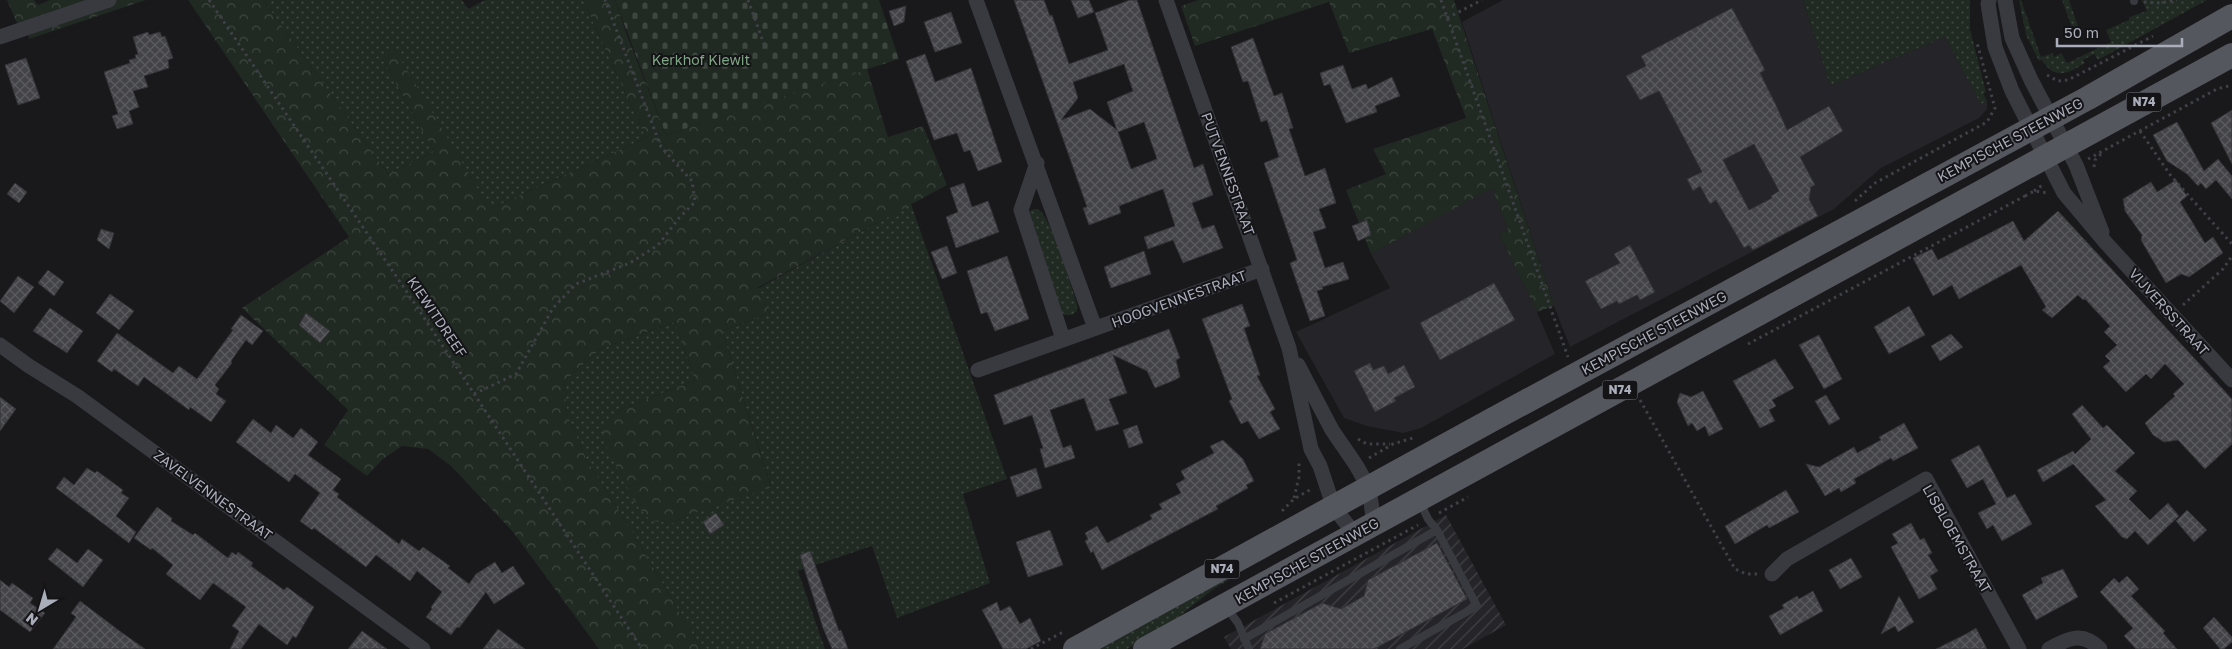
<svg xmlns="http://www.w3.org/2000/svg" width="2232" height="649" font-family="'Golos Text',sans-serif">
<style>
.built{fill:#252428}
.industrial{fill:url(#industrial-furrows)}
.grass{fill:url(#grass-dots)}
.forest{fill:url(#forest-crowns)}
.cemetery{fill:url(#cemetery-stones)}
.building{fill:url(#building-cross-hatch);stroke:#333237;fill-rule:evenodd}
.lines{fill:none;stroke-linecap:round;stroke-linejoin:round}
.path{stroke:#3f4147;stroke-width:3;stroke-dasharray:2.5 4;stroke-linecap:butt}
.service{stroke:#393a40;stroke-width:8}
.minor{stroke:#393a40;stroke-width:15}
.primary{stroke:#55575f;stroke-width:24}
.labels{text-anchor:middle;stroke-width:4;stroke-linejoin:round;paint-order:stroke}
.shield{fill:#141316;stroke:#7d808a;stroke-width:1}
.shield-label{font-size:12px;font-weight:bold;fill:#aaaebb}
.park-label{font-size:14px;fill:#80a785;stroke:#141316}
.street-label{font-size:14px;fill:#aaaebb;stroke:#141316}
</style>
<defs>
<pattern id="industrial-furrows" width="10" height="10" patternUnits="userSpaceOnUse" patternTransform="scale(1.25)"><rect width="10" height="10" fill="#252428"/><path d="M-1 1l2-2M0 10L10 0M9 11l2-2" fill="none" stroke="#424145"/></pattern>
<pattern id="grass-dots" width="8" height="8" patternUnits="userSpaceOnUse" patternTransform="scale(1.25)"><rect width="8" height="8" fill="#202922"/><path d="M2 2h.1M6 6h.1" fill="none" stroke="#3e4640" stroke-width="1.8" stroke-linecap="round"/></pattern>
<pattern id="forest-crowns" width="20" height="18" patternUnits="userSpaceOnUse" patternTransform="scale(1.25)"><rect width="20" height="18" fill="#202922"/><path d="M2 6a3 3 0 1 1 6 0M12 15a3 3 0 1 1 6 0" fill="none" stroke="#3e4640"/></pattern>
<pattern id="cemetery-stones" width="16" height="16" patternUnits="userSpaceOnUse" patternTransform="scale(1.25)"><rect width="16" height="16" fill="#202922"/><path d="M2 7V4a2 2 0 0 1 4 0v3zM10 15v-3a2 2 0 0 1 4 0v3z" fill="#3e4640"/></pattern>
<pattern id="building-cross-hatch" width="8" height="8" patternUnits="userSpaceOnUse" patternTransform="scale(1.25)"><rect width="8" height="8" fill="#434348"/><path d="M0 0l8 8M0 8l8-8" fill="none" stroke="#5b5c60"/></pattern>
</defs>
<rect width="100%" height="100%" fill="#19181b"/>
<path class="built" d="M1503,0h300l27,86 115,-49 36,66 6,-2v8l-8,9 -98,50 -47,41 -264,138 -16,-41 -92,-284z
M1492,187l16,43 -9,4 38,78 18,42 -134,74 -18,5 -36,-7 -23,-8 -48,-86 94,-44 -19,-34z"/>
<path class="industrial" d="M1446,515l60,110 -43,24h-232l-7,-12z"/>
<path class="grass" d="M263,0h199l6,9 17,-9h98l63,138 -156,71 -108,-151 52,94 -46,22z
M1803,0h167v29l16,63 -3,1 4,8 -6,3 -36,-67 -115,49z
M2019,0h2l20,57 12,-4 1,4 7,-4 6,10 44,-21 -5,-12 23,-10v-3l18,-6 -5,-11h65l-109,60 -4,-6 -11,6 2,3c-17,11 -31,17 -43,-3l-3,1 -13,-26z
M2062,0h7l9,26 -6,2z
M911,204l96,275 -44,15 27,89 -93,35 -25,-72 -74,25 27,78h-124l-68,-116 -46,-72 -20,-47 -3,-32 36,-33 75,-27 20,58 -78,31 55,112 14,-7 85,-30 -49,-155 48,-18 -13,-24z
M1034,209h4c13,7 33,77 39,95v7l-5,4h-8l-3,-3 -32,-101z
M1230,574l2,4 -17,10 -33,26 -8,9 -47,26h-38z"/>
<path class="forest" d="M7,0h27l4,5 12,-5h96l-117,39 -2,-7 -11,-11z
M188,0h75l125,174 46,-22 -52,-94 13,-8 95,159 156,-71 -63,-138h32l12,35 39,100 201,-66 21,68 35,-11 24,59 -190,103 13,25 -48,18 49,156 -85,29 -14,7 -21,-2 -15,-16 -34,-67 4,-17 11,-10 78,-31 -20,-58 -75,27 -36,33 3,32 20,47 46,72 68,116h-102l-86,-117 -62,-66 -23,-17 -26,-3 -19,13 -16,17 -43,-31 24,-35 -106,-102 107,-71z
M1198,0h256l100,306 -17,6 -38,-78 9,-4 -16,-42 -121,66 -25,-64 40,-16 -13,-25 93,-31 -34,-89 -83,24 -20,-51 -134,44 -14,-40z"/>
<path class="cemetery" d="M615,0h264l20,59 -233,76z"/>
<path class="building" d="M1014,0h30l6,16 2,-1 17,49 39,-14 -13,-37 35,-13h7l57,168 9,-4 10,31 -21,8 10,26 12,-4 9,23 -40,15 -10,-23 -25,9 -4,-12 31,-11 -12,-37 -44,17 2,7 -32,12 -6,-17 4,-1zM1124,64l9,27 -26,11 10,28 -27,-21 -29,11 17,-22 -5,-16zM1144,122l13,37 -26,10 -13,-37z
M1071,0h18l5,12 -16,6z
M906,6l-2,16 -10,4 -5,-15z
M1732,8l33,62 -5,3 16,32 11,25 42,-24 14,25 -43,26 15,28 -4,2 -2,12 9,17 -65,34 -4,-5 -5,3 -28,-48 -6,4 -10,-18 -7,5 -6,-12 15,-7 -43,-81 -19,9 -14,-24 20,-10 -5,-10zM1754,144l25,47 -8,5 1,2 -23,12 -26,-50z
M951,12l11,31 -27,9 -11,-30z
M148,32l1,3 11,-3 2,5 3,-1 8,22 -5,2 1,8 -25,8 4,11 -15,4 6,16 -10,4 4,13 -16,5 -5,-13 6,-2 -14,-42 26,-9 -1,-3 7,-2 -1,-3 3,-1 -5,-17z
M1253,38l21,58 8,-3 11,35 -4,1 16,47 20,-8 11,35 -17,6 7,19 -13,4 12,36 18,-6 6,17 -27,8 1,2 -6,2 8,25 -15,5 -20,-58 7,-3 -33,-97 15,-6 -12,-37 -6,2 -13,-41 -5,1 -12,-35z
M925,54l10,28 36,-14 31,94 -24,9 -8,-21 -6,2 -7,-19 -23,7 -28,-79z
M26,58l14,40 -22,7 -13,-40z
M1343,65l9,24 14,-5 2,5 24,-12 8,19 -25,10 2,6 -31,11 -16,-39 -6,2 -4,-13z
M2232,110v54l-21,-41z
M2177,122l27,49 14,-12 14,17v23l-16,-19 -10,9 -5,-6 -3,3 -11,-12 -20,-13 -14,-26z
M2176,180l11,16 -7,6 25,41 8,-6 10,16 -34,24 -8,-3 -15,9 -25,-43 1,-5 -17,-24 -2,-12 28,-17 6,10z
M15,183l12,9 -8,11 -12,-9z
M964,183l8,24 16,-6 11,31 -43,16 -10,-31 12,-5 -8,-24z
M2058,211l174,188v45l-27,25 -27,-29 -14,2 -11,-7 -8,-12 30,-27 -2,-2 11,-10 -19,-20 -14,15 -5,-5 -20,18 -23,-25 7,-6 -5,-5 12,-11 -13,-13 6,-6 -25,-27 -2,1 -5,-5 -26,23 -10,-8 4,-3 -25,-42 -62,34 -7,-14 -19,11 -20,-38 19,-9 6,11 75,-39 11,20z
M1367,220l4,15 -13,6 -6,-15z
M101,229l13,4 -5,16 -12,-9z
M1630,245l25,47 -15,8 -3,-5 -18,9 -2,-3 -16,8 -16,-28 35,-18 -6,-9z
M947,246l10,27 -15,6 -11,-27z
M1144,251l7,23 -40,14 -7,-21z
M1007,256l22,63 -34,12 -8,-19 -6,2 -14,-43z
M48,270l16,12 -10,14 -16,-13z
M18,276l16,11 -20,26 -14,-12z
M1494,283l21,37 -75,40 -20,-37z
M110,294l24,17 -15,19 -23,-17z
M1242,304l8,22 -6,2 16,47 -3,1 18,33 -5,3 10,17 -21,10 -11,-18 -7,3 -12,-23 3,-2 -30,-80z
M1909,306l16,29 -36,19 -15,-27z
M50,308l33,23 -16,22 -34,-22z
M306,313l24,18 -10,12 -21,-18z
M241,315l22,16 -11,14 -6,-5 -15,21 1,2 -17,22 4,4 -3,5 10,7 -15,21 -21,-15 -1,3 -45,-33 -6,9 -24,-17 -2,3 -15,-11 20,-28 56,40 6,-7 18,13 36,-49 -2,-1z
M1169,329l11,29 -4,2 4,17 -5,3 -20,8 -8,-17 -34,-16 14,38 -18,6 10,25 -23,7 -12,-33 -34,12 13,38 8,-3 4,13 -30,10 -5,-19 3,-1 -11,-33 -28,10 -10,-30z
M1951,334l12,13 -23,14 -9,-15z
M1819,335l23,44 -18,10 -25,-44z
M1775,359l19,29 -22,12 4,6 -7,4 6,11 -15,7 -27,-47z
M1370,363l3,7 11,-4 4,8 16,-9 11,22 -21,11 2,3 -21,11 -21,-41z
M1703,391l20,38 -14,7 -4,-10 -8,5 -5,-8 -4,3 -11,-24 3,-9 11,4z
M1826,395l14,24 -11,6 -14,-24z
M0,397l16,12 -16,22z
M2082,405l21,23 4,-3 28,28 -20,18 22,20 -8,8 21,21 18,-17 11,13 -31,29 -13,-14 -8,8 -5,-2 -27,-31 11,-6 -33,-36 -30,18 -6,-12 36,-19 2,3 16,-15 -19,-25z
M253,419l18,14 5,-8 17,13 8,-10 17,14 -10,13 33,24 -8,11 6,4 -2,3 62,47 3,-5 17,12 4,-4 27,19 -2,2 21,16 7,-10 19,-12 7,11 11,-7 12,18 -31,20 -8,-12 -27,36 -2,-1 -6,8 -25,-18 6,-8 -1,-2 11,-15 -25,-21 -7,10 -34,-26 -10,12 -52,-39 -2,2 -12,-9 20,-28 -25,-19 -6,8 -53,-40z
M1904,423l14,25 -25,13 -2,-3 -37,21 2,4 -8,5 -7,4 -2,-4 -14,8 -19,-32 13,3 35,-20 3,6 24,-13 -2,-3z
M1137,425l6,18 -14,5 -6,-18z
M1223,440l20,19 11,22 -8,4 2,3 -32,18 2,3 -116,61 -9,-19 -2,2 -6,-12 3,-2 -3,-6 12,-7 10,17 45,-24 -2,-4 12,-6 -3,-5 22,-11 -5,-9 9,-5 -4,-8 33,-18 -4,-7z
M1979,445l28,53 8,-4 17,30 -30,17 -9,-16 -6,4 -9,-16 18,-9 -13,-25 -16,9 -16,-28z
M87,468l8,5 2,-2 26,19 -2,3 8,5 -13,18 20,16 -7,11 -73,-55 8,-11 10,8z
M1036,468l6,20 -25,9 -7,-20z
M1786,490l13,22 -30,16 -2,-3 -32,19 -10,-18z
M157,507l15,11 -1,3 22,14 2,-2 33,25 4,-6 4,3 2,-3 15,11 -2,3 33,24 3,-3 27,20 -18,31 -3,-2 -6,9 -28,-21 -18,25h-11l9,-18 -7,-5 14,-19 -33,-24 -13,17 -34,-26 7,-9 -21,-17 -1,2 -17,-12z
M2187,510l20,20 -13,12 -18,-21z
M716,513l8,12 -14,9 -7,-12z
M1911,523l9,17 4,-2 8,15 -4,2 10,16 -8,5 7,13 -18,10 -28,-52 7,-4 -6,-9z
M1050,530l13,35 -35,12 -12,-35z
M1437,543l30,56 -93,50h-114l5,-15 57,-31 19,6 23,-13 4,-16z
M57,548l20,15 11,-14 15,11 -20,27 -35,-28z
M810,551l29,80 2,-1 7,19h-16l-9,-21 -23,-73z
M1851,558l11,19 -22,12 -11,-19z
M2063,569l15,28 -42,23 -14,-25 21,-12 -2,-5z
M2127,576l12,13 -8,7 34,35 -2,2 14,16h-41l-12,-13 9,-8 -33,-36 14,-14 5,5z
M0,580l9,7 3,-4 21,15 -3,5 15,10 -15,19 -30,-22z
M1813,591l10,20 -43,24 -11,-19 15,-8 -2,-3 15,-9 2,3z
M1899,596l15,26 -16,10 -3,-6 -14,8z
M80,601l41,31 24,17h-92l23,-32 -5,-4z
M997,602l3,9 10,-5 10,18 10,-6 11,23 -15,8h-23l-21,-39z
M2214,617l18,20v5l-8,7h-4l-17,-21z
M1976,628l11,21h-51l30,-15z
M498,629l27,20h-42z
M362,631l25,18h-39z"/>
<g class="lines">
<path class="path" d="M209,0l208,307 225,342
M748,0l17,47
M1441,0l127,357
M2144,2l17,1 16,-3
M1447,18l35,-18
M2047,75l11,6 10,-1 85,-44
M2140,131l31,45 61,68
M2088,159l129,-70 15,-4
M2094,167l1,-7 8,-8
M2034,191l10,-7
M2025,196l9,-5 14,2
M1855,201l20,-18 112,-61 8,-14 -18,-65
M2183,305l40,-36 9,-13
M1748,344l277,-148
M474,394l42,-20 37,-66 23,-24 54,-21 28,-18 21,-27 16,-16 -3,-21 -31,-34 -56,-147
M1640,400l95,169 11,5h13
M1358,439l9,5h23
M1369,458l24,-14 23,-7
M1294,498l5,-21v-17
M1282,511l12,-12 19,-11
M1439,513l29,-16
M1274,603l144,-78
M1031,649l34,-18"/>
<path class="service" d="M2134,0v1
M1420,502l8,17 9,11
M1226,607l12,16 11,26
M1244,639l193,-109 40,76 -77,43"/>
<path class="minor" d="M976,0l119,328
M1166,0l123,348 22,101 9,17 14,42 21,26
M1989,0l-1,4 7,43 17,44 52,102 42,50 126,137
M2005,0l7,38 19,42 45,85 26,67
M0,37l109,-37
M1037,163l-16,47 42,129
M0,345l29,21 48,30 346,253
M1298,365l34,65 24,35 13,23 5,36
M978,370l284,-101
M1772,574l15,-15 139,-80 93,170
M2049,649c19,-11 34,-18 51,0"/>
<path class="primary" d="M1075,649l413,-227 600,-324 144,-82
M1145,649l1087,-594"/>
</g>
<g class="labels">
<g class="shield">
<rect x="2126.5" y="92.5" width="35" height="19" rx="4"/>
<rect x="1602.5" y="380.5" width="35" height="19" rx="4"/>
<rect x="1204.5" y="559.5" width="35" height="19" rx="4"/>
</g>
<g class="shield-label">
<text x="2144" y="106">N74</text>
<text x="1620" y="394">N74</text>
<text x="1222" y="573">N74</text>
</g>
<g class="park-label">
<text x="701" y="65">Kerkhof Kiewit</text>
</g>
<g class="street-label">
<text transform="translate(2010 140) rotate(-28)" y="5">KEMPISCHE STEENWEG</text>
<text transform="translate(1228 174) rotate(70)" y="5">PUTVENNESTRAAT</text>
<text transform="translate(1179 299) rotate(-20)" y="5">HOOGVENNESTRAAT</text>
<text transform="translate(2169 312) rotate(48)" y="5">VIJVERSSTRAAT</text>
<text transform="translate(437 317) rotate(56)" y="5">KIEWITDREEF</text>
<text transform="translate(1654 333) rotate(-28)" y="5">KEMPISCHE STEENWEG</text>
<text transform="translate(213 495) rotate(36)" y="5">ZAVELVENNESTRAAT</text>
<text transform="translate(1957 539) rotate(60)" y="5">LISBLOEMSTRAAT</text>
<text transform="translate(1307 561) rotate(-29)" y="5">KEMPISCHE STEENWEG</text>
</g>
</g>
<g transform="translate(40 609) rotate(218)" stroke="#141316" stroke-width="4" paint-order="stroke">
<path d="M0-4L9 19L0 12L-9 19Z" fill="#aaaebb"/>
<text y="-8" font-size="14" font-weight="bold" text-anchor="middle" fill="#aaaebb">N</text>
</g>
<path d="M2057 38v8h125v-8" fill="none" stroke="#aaaebb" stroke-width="2.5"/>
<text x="2064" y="38" font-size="15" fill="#aaaebb" stroke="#141316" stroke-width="4" paint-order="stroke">50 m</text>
</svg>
